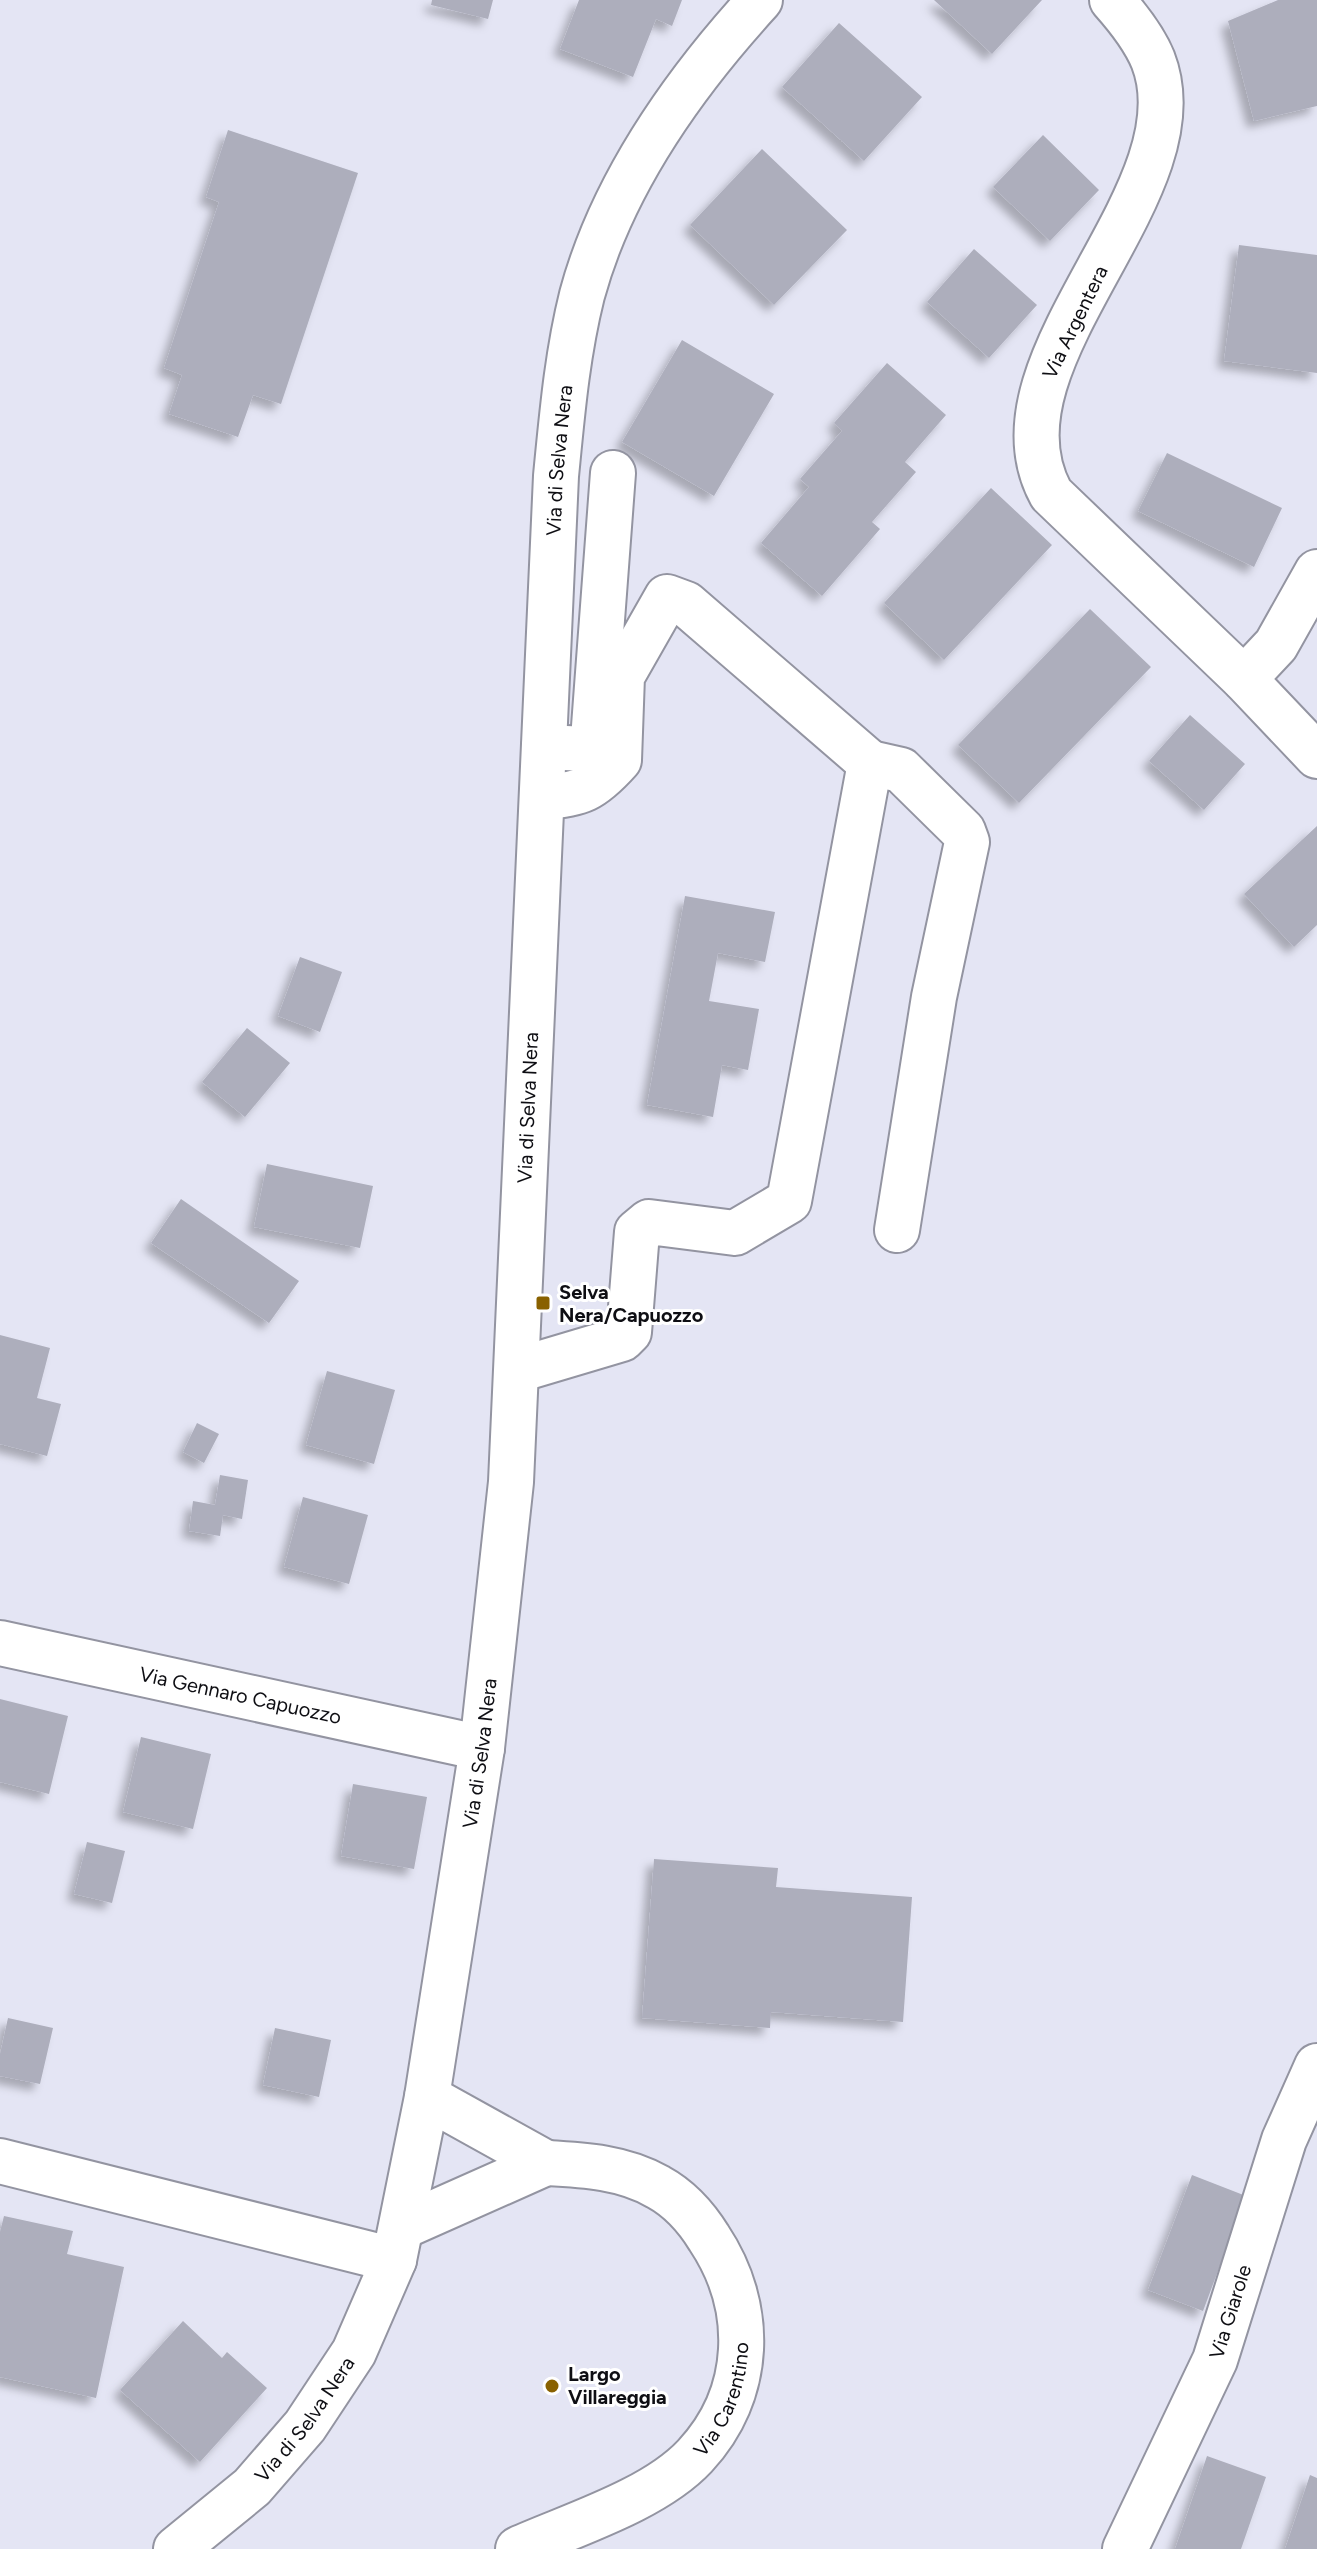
<svg xmlns="http://www.w3.org/2000/svg" width="1317" height="2549" font-family="Figtree,sans-serif">
<style>
.building{fill:#adaebc;filter:url(#shadow)}
.lines{fill:none;stroke-linecap:round;stroke-linejoin:round}
.minor-casing{stroke:#9394a1;stroke-width:48}
.minor{stroke:#fff;stroke-width:44}
.poi-dot{fill:#896100;stroke:#fff;stroke-width:3}
.labels{text-anchor:middle;stroke-width:6;stroke-linejoin:round;paint-order:stroke}
.street-label{font-size:20px;fill:#0e0e13;stroke:#fff}
.poi-label{font-size:20px;font-weight:bold;fill:#0e0e13;stroke:#fff;text-anchor:start}
</style>
<defs>
<filter id="shadow"><feDropShadow dx="-7" dy="7" stdDeviation="4" flood-color="#0004"/></filter>
</defs>
<rect width="100%" height="100%" fill="#e4e5f4"/>
<path class="building" d="M432,0h61l-5,19 -57,-14z
M579,0h103l-10,26 -16,-7 -23,58 -73,-28z
M934,0h108l-50,54z
M1278,0h39v106l-63,15 -26,-100z
M839,23l83,74 -58,64 -82,-74z
M228,130l130,43 -77,231 -28,-9 -15,42 -69,-23 13,-39 -18,-7 55,-166 -13,-5z
M1043,135l56,55 -49,51 -57,-54z
M762,149l85,81 -73,75 -84,-80z
M1239,245l78,10v118l-93,-12z
M974,249l63,56 -48,53 -62,-56z
M682,340l92,54 -60,102 -92,-54z
M887,363l59,52 -41,47 11,10 -44,50 8,7 -58,67 -61,-53 48,-56 -9,-8 42,-48 -8,-8z
M1167,453l115,55 -28,59 -116,-56z
M991,488l61,57 -108,115 -60,-57z
M1090,609l61,58 -132,136 -61,-58z
M1190,715l55,49 -41,46 -55,-49z
M1317,826v99l-23,22 -50,-53z
M685,896l90,16 -10,50 -47,-9 -9,48 50,8 -11,61 -26,-5 -9,52 -66,-12z
M300,957l42,15 -22,60 -42,-16z
M247,1028l43,35 -45,54 -43,-35z
M267,1164l106,22 -13,62 -106,-21z
M181,1199l118,82 -30,42 -118,-80z
M0,1335l50,13 -13,50 24,6 -14,52 -47,-12z
M327,1371l68,19 -21,74 -68,-19z
M197,1423l22,11 -15,29 -21,-11z
M220,1475l28,5 -6,39 -19,-4 -3,21 -31,-5 4,-30 22,4z
M303,1497l65,18 -19,69 -65,-17z
M0,1699l68,17 -19,78 -49,-12z
M141,1737l70,17 -18,75 -70,-17z
M353,1784l74,13 -13,72 -73,-13z
M87,1842l38,9 -13,52 -38,-9z
M654,1859l124,9 -2,19 136,10 -9,125 -132,-10 -1,16 -128,-10z
M8,2018l45,10 -13,56 -40,-8v-22z
M275,2028l56,12 -12,57 -56,-12z
M1192,2175l54,21 -43,115 -55,-21z
M4,2216l69,15 -6,23 57,13 -28,131 -96,-21v-145z
M183,2321l39,37 5,-6 40,36 -67,74 -80,-72z
M1207,2456l59,21 -25,72h-66z
M1310,2475l7,3v71h-32z"/>
<g class="lines">
<defs>
<g id="minor">
<path d="M1112,0c16,18 32,38 41,60 52,133 -175,301 -102,434l193,185 73,77"/>
<path d="M1244,679l32,-34 41,-73"/>
<path d="M544,747l43,2 6,-9 20,-267"/>
<path d="M870,763l31,7 62,61 4,11 -33,155 -37,233"/>
<path d="M518,1370l104,-31 7,-7 8,-100 12,-10 86,11 54,-32 81,-438 -184,-159 -19,-7 -45,79 -3,84c-26,29 -38,35 -77,37"/>
<path id="s1" d="M0,1643l482,105"/>
<path d="M0,2161l394,99"/>
<path d="M402,2227l144,-64 -119,-66"/>
<path id="s2" d="M176,2549l76,-62 53,-61 49,-74 40,-92 33,-163 55,-349 29,-266 45,-1006c6,-61 11,-121 26,-181 30,-111 101,-211 178,-295"/>
<path id="s3" d="M518,2549c54,-24 136,-49 177,-93 58,-62 60,-149 14,-218 -13,-21 -29,-39 -51,-51 -34,-20 -74,-22 -112,-24"/>
<path id="s4" d="M1125,2549l90,-189 69,-220 33,-74"/>
</g>
</defs>
<use href="#minor" class="minor-casing"/>
<use href="#minor" class="minor"/>
</g>
<g class="poi-dot">
<rect x="535" y="1295" width="16" height="16" rx="4"/>
<circle cx="552" cy="2386" r="8"/>
</g>
<g class="labels">
<g class="street-label">
<text transform="translate(1075 322) rotate(-64)" y="7">Via Argentera</text>
<text dy="7" stroke="none"><textPath href="#s2" startOffset="2178">Via di Selva Nera</textPath></text>
<text dy="7" stroke="none"><textPath href="#s2" startOffset="1530">Via di Selva Nera</textPath></text>
<text dy="7" stroke="none"><textPath href="#s1" startOffset="246">Via Gennaro Capuozzo</textPath></text>
<text dy="7" stroke="none"><textPath href="#s2" startOffset="882">Via di Selva Nera</textPath></text>
<text dy="7" stroke="none"><textPath href="#s4" startOffset="260">Via Giarole</textPath></text>
<text dy="7" stroke="none"><textPath href="#s3" startOffset="266">Via Carentino</textPath></text>
<text dy="7" stroke="none"><textPath href="#s2" startOffset="184">Via di Selva Nera</textPath></text>
</g>
<g class="poi-label">
<text x="559" y="1299">Selva<tspan x="559" dy="23">Nera/Capuozzo</tspan></text>
<text x="568" y="2381">Largo<tspan x="568" dy="23">Villareggia</tspan></text>
</g>
</g>
</svg>
